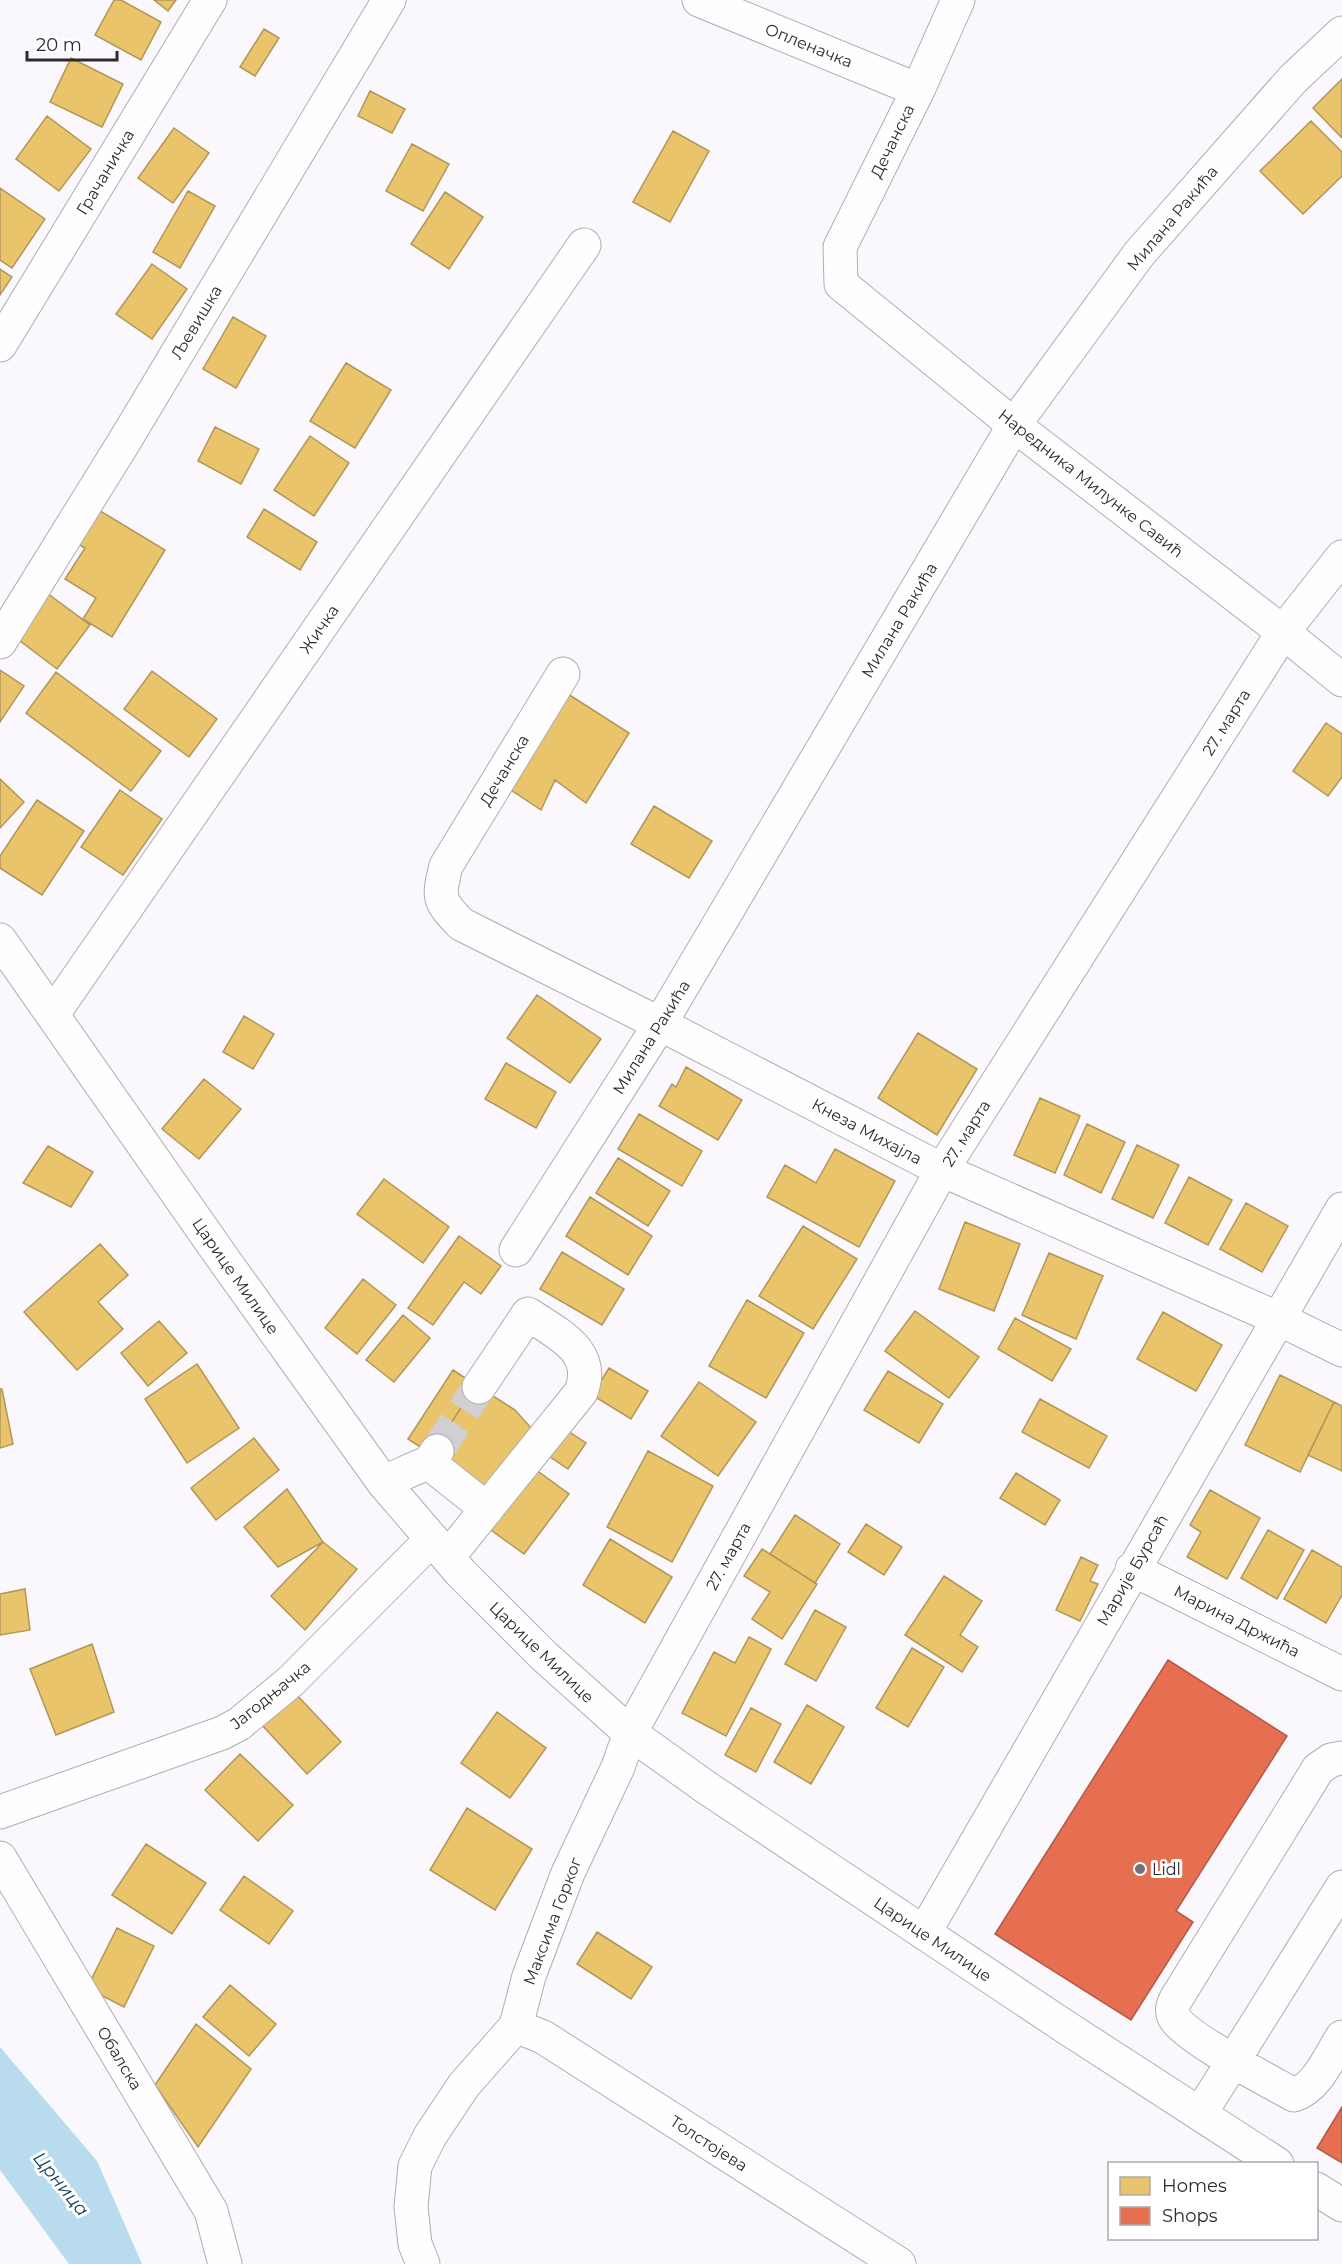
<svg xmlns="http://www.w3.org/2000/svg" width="1342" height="2264" font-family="Montserrat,sans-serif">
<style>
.water{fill:#b8dbee}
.homes{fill:#e9c46a;stroke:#b19659;stroke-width:1.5}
.shops{fill:#e76f51;stroke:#b05a47;stroke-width:1.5}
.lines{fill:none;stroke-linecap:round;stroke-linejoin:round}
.minor-tunnel{stroke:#d2cfd4;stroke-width:33;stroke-dasharray:33 16;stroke-linecap:butt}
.minor-casing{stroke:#b0acb2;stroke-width:35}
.major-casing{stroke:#b0acb2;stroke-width:35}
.minor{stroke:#fefeff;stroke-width:33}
.major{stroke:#fefeff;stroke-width:33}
.poi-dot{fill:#767278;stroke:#fff;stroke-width:2}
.labels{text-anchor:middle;stroke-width:6;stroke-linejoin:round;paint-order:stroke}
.street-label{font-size:16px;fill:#2e2a30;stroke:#fff}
.poi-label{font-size:16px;fill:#2e2a30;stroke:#fff;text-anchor:start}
.water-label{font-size:18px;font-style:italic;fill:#184355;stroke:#fff}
</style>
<rect width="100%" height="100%" fill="#fbf8fd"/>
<path class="water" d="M0,2047l97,114 45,103h-73l-69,-94z"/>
<path class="homes" d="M114,0h7l40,22 -20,38 -46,-25z
M154,0h22l-8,11z
M264,29l15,9 -24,38 -15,-9z
M71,58l52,26 -21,43 -52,-25z
M1342,79v59l-29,-30z
M370,91l35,18 -13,24 -34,-17z
M47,116l44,33 -32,42 -43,-32z
M1311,121l31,31v24l-39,38 -43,-43z
M174,128l35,25 -36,50 -35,-25z
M673,131l36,20 -39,71 -37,-20z
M412,144l37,20 -26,47 -37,-20z
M0,188l45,31 -33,49 -12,-8z
M188,191l27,15 -35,62 -27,-16z
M445,192l38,25 -34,52 -38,-25z
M152,264l35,25 -35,50 -36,-25z
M0,269l12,8 -12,18z
M233,317l33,19 -30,52 -33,-19z
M346,363l45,27 -36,58 -45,-27z
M215,427l44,22 -18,35 -43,-23z
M310,436l39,27 -35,53 -40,-26z
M92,506l73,44 -53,87 -29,-18 13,-21 -31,-19 20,-31 -14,-8z
M264,509l53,33 -17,28 -53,-33z
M47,593l43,32 -33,44 -42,-32z
M0,670l24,16 -24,36z
M152,671l65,48 -28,38 -65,-48z
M56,672l105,79 -30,40 -105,-78z
M568,694l61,39 -43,70 -31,-23 -14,30 -33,-22z
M1326,723l16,11v43l-14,19 -35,-25z
M0,779l24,23 -24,26z
M120,790l42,29 -39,56 -42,-28z
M37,800l47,31 -42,64 -42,-27v-12z
M654,806l58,35 -23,37 -58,-34z
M537,995l64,44 -31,44 -63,-45z
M244,1016l30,18 -21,35 -30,-17z
M918,1033l59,36 -40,66 -59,-37z
M506,1063l50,29 -20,36 -51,-29z
M686,1067l56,33 -24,40 -59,-34 13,-22 4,3z
M204,1079l37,30 -42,50 -37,-30z
M1040,1098l40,18 -25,57 -41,-18z
M639,1114l63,37 -20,35 -64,-37z
M1087,1124l38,18 -24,51 -37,-18z
M1137,1145l42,20 -26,53 -41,-19z
M48,1146l45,26 -22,35 -48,-24z
M835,1149l60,32 -36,66 -92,-50 18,-32 31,18z
M618,1158l52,33 -22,35 -52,-33z
M1189,1177l43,23 -24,45 -43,-22z
M384,1179l65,48 -26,36 -66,-49z
M590,1197l62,39 -24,39 -62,-39z
M1246,1203l42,23 -26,46 -42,-23z
M965,1222l55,22 -26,67 -55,-22z
M803,1226l54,33 -44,70 -54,-33z
M459,1236l42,30 -20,28 -17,-12 -31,43 -25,-17z
M100,1244l28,31 -30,27 25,27 -46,41 -53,-58z
M562,1252l62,37 -22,36 -62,-36z
M1049,1253l54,23 -27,63 -54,-24z
M363,1279l33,26 -39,49 -32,-26z
M747,1300l57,33 -38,65 -57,-32z
M915,1311l64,46 -30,41 -64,-47z
M1163,1312l59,33 -26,46 -59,-32z
M403,1315l27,23 -36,44 -28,-22z
M1015,1318l56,31 -19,32 -54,-32z
M159,1321l28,32 -39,33 -27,-33z
M197,1364l42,64 -52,35 -42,-64z
M609,1368l39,23 -17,28 -39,-24z
M453,1370l23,15 -45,69 -23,-15z
M888,1371l55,33 -24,39 -55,-33z
M1280,1375l54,27 -34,70 -55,-27z
M699,1382l57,40 -38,54 -57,-40z
M476,1385l39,25 17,19 -46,69 -52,-49z
M0,1389h2l11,55 -13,4z
M1040,1399l67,37 -18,32 -67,-36z
M1334,1402l8,4v65l-34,-16z
M559,1425l27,18 -18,26 -27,-18z
M254,1438l25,32 -63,50 -25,-32z
M648,1451l65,35 -41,76 -65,-35z
M528,1464l41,30 -45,60 -40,-29z
M1016,1473l44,27 -15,25 -45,-27z
M287,1489l36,53 -45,25 -34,-40z
M1210,1490l50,28 -33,61 -40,-22 14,-25 -11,-7z
M795,1515l45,29 -25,39 -45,-29z
M866,1524l36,23 -18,28 -36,-23z
M1268,1530l36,20 -27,49 -36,-21z
M610,1539l62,38 -27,46 -62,-38z
M323,1542l34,27 -52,61 -34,-34z
M762,1549l55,35 -35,55 -30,-20 18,-27 -26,-16z
M1312,1550l30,17v28l-16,28 -42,-24z
M1081,1557l17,8 -8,16 8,3 -18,37 -24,-11z
M944,1576l38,25 -22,34 18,12 -16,25 -57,-37z
M25,1589l5,41 -30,5v-41z
M815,1610l31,17 -30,54 -31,-17z
M749,1637l22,12 -45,87 -44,-23 32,-61 21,11z
M92,1644l22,68 -58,23 -26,-66z
M912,1648l32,19 -36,60 -32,-19z
M296,1694l45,48 -34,32 -45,-49z
M807,1705l37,22 -33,57 -37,-22z
M751,1708l30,16 -25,48 -31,-17z
M497,1712l49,36 -36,50 -49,-35z
M240,1754l53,51 -35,36 -53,-51z
M467,1808l65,41 -37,61 -65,-40z
M146,1844l60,39 -34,51 -60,-39z
M244,1876l49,35 -24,33 -49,-34z
M117,1928l37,18 -30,61 -37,-19z
M597,1932l55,35 -21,32 -54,-35z
M230,1985l46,39 -27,32 -46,-39z
M196,2024l55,45 -53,78 -43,-62z"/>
<path class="shops" d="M1168,1660l119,76 -111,175 17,11 -62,98 -136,-86z
M1342,2107v56l-25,-15z"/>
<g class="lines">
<path class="minor-tunnel" d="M437,1451l42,-64"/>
<defs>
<path id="minor" d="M699,0l219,90
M958,0l-40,90 -78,157 1,37 173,141 269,207 59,48
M0,345l210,-345
M0,642l124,-200 265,-442
M563,674l-117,192c-8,32 -8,34 15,58l199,100 282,146 335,148 65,32
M53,1014l531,-769
M516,1250l144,-226 354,-599 125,-171 154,-175 49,-46
M429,1463l58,46
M383,1482c17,-6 30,-14 46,-19l8,-12
M448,1557l133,-165c16,-42 -24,-58 -53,-78l-49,73
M1132,1569l210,105
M1342,1758l-11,2 -13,9 -142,230c-3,6 -5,11 -2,18 10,20 97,65 120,78 23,-7 36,-39 48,-58
M0,1812l222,-79 17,-9 52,-43 141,-142
M0,1858l211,353 14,53
M924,1933l418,-724
M516,2026l27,11 356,227
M1200,2114l142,-227
M423,2264l-8,-20 -4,-37 4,-41 15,-30 34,-51 52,-59 13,-50 39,-103 50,-106 12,-34 312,-563 341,-538 59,-75"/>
<path id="major" d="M0,940l224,320 159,222 78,91 83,83 86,77 77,55 357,238 213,138
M1316,2189l26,16"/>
</defs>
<use href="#minor" class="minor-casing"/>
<use href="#major" class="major-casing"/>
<use href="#minor" class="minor"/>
<use href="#major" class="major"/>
</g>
<circle class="poi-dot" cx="1140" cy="1869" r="6"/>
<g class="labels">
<g class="street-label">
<text transform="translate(809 45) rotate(22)" y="6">Опленачка</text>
<text transform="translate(892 141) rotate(-64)" y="6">Дечанска</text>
<text transform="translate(105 172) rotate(-59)" y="6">Грачаничка</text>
<text transform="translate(1172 218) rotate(-50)" y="6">Милана Ракића</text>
<text transform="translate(196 322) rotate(-59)" y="6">Љевишка</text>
<text transform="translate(1091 483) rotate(38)" y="6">Наредника Милунке Савић</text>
<text transform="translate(899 620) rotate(-59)" y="6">Милана Ракића</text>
<text transform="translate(319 629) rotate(-55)" y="6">Жичка</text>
<text transform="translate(1226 722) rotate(-58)" y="6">27. марта</text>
<text transform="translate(504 770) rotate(-59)" y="6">Дечанска</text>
<text transform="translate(651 1037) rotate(-58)" y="6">Милана Ракића</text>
<text transform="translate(867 1131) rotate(28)" y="6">Кнеза Михајла</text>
<text transform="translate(966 1133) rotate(-58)" y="6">27. марта</text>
<text transform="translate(236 1276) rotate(55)" y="6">Царице Милице</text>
<text transform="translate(728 1556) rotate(-61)" y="6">27. марта</text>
<text transform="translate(1132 1570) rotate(-60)" y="6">Марије Бурсаћ</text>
<text transform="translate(1237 1621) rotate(27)" y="6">Марина Држића</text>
<text transform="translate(542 1652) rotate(44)" y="6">Царице Милице</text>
<text transform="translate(270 1695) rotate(-39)" y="6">Јагодњачка</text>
<text transform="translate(552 1921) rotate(-69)" y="6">Максима Горког</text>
<text transform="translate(933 1939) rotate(34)" y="6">Царице Милице</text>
<text transform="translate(120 2058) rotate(59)" y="6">Обалска</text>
<text transform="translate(709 2143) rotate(33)" y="6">Толстојева</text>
</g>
<g class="poi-label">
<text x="1152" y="1875">Lidl</text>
</g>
<g class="water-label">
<text transform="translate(61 2184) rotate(51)" y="6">Црница</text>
</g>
</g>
<rect x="1108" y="2162" width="210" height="78" fill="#ffffff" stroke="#abaaac" stroke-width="1.5"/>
<rect x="1120" y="2177" width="30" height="18" fill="#e9c46a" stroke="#abaaac" stroke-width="1.5"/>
<text x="1162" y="2192" font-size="18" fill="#2e2a30">Homes</text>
<rect x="1120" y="2207" width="30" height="18" fill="#e76f51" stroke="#abaaac" stroke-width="1.5"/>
<text x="1162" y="2222" font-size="18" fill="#2e2a30">Shops</text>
<path d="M27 51v9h90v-9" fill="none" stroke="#2e2a30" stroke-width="3"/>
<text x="36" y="51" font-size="18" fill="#2e2a30" stroke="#ffffff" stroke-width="4.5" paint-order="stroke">20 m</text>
</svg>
